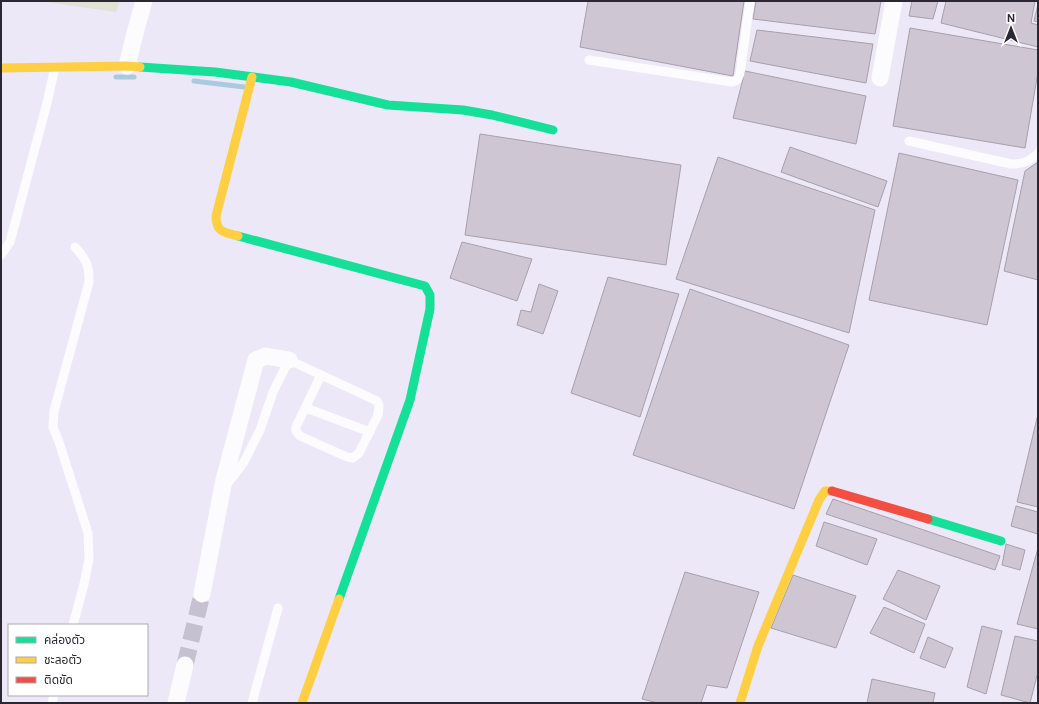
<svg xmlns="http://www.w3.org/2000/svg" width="1039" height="704" font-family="'DM Sans','Noto Sans Thai',sans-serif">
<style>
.green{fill:#e1e2d5}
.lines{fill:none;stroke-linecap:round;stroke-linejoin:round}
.stream{stroke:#a9cbdf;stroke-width:5}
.building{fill:#cec6d3;stroke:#a79fab}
.street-tunnel{stroke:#c6c1d0;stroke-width:17;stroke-dasharray:17 8;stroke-linecap:butt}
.lane{stroke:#fcfcfe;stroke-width:9}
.street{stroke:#fcfcfe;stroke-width:17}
.fast{stroke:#16e098;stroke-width:9}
.slow{stroke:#ffcf43;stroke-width:9}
.jam{stroke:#f24e42;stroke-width:9}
</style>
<rect width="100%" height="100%" fill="#ede8f7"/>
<path class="green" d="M39,1h81l-4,11z"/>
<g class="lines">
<path class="stream" d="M116,77h18
M194,81l50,6"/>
</g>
<path class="building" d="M588,1h156l-11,75 -153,-29z
M756,1h125l-6,33 -122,-15z
M912,1h26l-5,18 -24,-3z
M946,1h89l-4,22 7,2v22l-97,-24z
M1038,4v18l-4,-1z
M910,28l128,22v22l-13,76 -132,-22z
M757,30l116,14 -7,39 -116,-22z
M745,71l121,25 -10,48 -123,-26z
M480,134l201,31 -15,100 -201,-30z
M790,147l97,34 -9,26 -97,-35z
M899,153l119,27 -31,145 -118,-25z
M718,157l157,53 -26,123 -173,-54z
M1038,162v118l-34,-9 21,-100z
M462,242l70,17 -15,42 -67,-23z
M608,277l71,17 -39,123 -69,-24z
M539,284l19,7 -15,43 -26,-9 4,-15 10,2z
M690,289l159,56 -55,164 -161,-54z
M1038,414v93l-21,-5z
M833,499l167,57 -5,14 -169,-56z
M1016,506l22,6v22l-27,-8z
M824,522l53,17 -10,26 -51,-19z
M1006,544l19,6 -5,20 -18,-5z
M1038,548v81l-21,-5z
M898,570l42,16 -14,34 -43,-21z
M685,572l74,20 -32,96 -20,-3 -6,18h-43l-16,-4z
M793,575l63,21 -20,52 -65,-20z
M884,607l41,17 -11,29 -44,-20z
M982,626l20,5 -16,63 -19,-7z
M1015,636l23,5v31l-8,31 -29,-8z
M928,637l25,11 -8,20 -25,-10z
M872,679l63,14 -2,10h-66z"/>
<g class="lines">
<path class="street-tunnel" d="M185,665l17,-71"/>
<path class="lane" d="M589,60l143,22 5,-2 3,-6 10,-73
M909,141l102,23c13,0 17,-2 27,-11
M1,255l9,-13 37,-139 8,-36
M306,408l64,24
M228,483l16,-21 16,-32 13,-38 16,-32 88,41 2,5 -1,9 -19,38 -6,5 -6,-1 -47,-21 -4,-5v-4l25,-52
M73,625l11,-41 5,-25 -1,-26 -29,-91 -6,-15 1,-16 35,-129c0,-18 -2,-21 -14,-35
M52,703l2,-8
M252,703l26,-95"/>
<path class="street" d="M127,66l8,-33 9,-32
M880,78l14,-77
M202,594l22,-114 32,-120 10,-4 23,4
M176,703l9,-38"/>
<path class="fast" d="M140,67l75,5 76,10 97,23 75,5 29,5 61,15
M238,236l187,50 5,9v14l-20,91 -71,199
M928,519l73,22"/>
<path class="slow" d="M1,68l126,-2 13,1
M238,236c-13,-4 -22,-3 -22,-20l36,-139
M302,703l37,-104
M740,703l18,-57 61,-146 6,-9h7"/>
<path class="jam" d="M832,491l96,28"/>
</g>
<rect width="1039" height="704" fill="none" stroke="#2b2733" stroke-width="4"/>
<rect x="8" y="624" width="140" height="72" fill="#ffffff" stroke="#aaa9ad"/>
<rect x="16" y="637" width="20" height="6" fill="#16e098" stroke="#aaa9ad"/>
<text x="44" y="644" font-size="12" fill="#2b2733">คล่องตัว</text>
<rect x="16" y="657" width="20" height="6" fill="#ffcf43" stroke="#aaa9ad"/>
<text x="44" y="664" font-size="12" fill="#2b2733">ชะลอตัว</text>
<rect x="16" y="677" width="20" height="6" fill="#f24e42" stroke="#aaa9ad"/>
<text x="44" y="684" font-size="12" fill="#2b2733">ติดขัด</text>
<g transform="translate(1011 28)" stroke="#ffffff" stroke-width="3" paint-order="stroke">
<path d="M0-3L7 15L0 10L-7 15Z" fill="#2b2733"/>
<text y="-6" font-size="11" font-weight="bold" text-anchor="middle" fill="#2b2733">N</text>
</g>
</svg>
